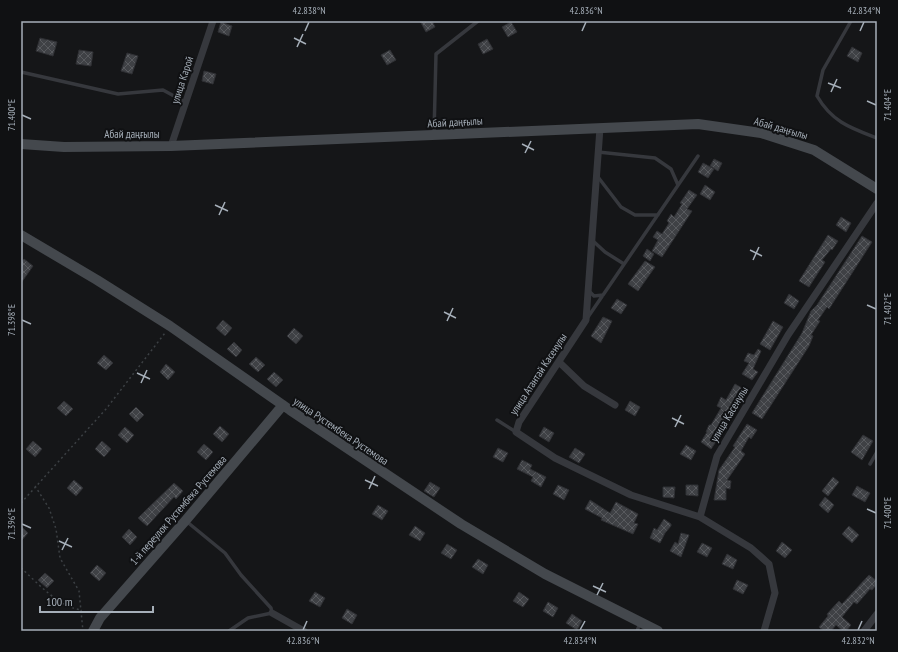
<svg xmlns="http://www.w3.org/2000/svg" width="898" height="652" font-family="'PT Sans Narrow',sans-serif">
<style>
.building{fill:url(#building-cross-hatch);stroke:#2f3034}
.lines{fill:none;stroke-linecap:round;stroke-linejoin:round}
.path{stroke:#3c4044;stroke-width:1.5;stroke-dasharray:2 3;stroke-linecap:butt}
.lane{stroke:#36383d;stroke-width:3.5}
.street{stroke:#36383d;stroke-width:7}
.secondary{stroke:#44484d;stroke-width:10}
.ticks{fill:none;stroke:#a6afb9;stroke-width:1.5}
.labels{text-anchor:middle;stroke-width:4;stroke-linejoin:round;paint-order:stroke}
.street-label{font-size:11px;fill:#a6afb9;stroke:#101113}
.neatline{fill:none;stroke:#a6afb9;stroke-width:1.5}
.ticks-label{font-size:10px;text-anchor:middle;fill:#a6afb9}
</style>
<defs>
<pattern id="building-cross-hatch" width="8" height="8" patternUnits="userSpaceOnUse"><rect width="8" height="8" fill="#3f4145"/><path d="M0 0l8 8M0 8l8-8" fill="none" stroke="#585a5e"/></pattern>
</defs>
<rect width="100%" height="100%" fill="#151618"/>
<path class="building" d="M420,21h12l3,6 -9,5z
M221,22l11,4 -3,10 -11,-4z
M511,22l6,10 -9,5 -6,-10z
M40,38l17,4 -4,14 -17,-5z
M487,39l6,10 -10,5 -5,-10z
M852,47l10,6 -4,9 -11,-6z
M79,50l14,2 -2,14 -15,-2z
M390,50l6,10 -9,5 -6,-10z
M127,53l11,3 -6,18 -11,-3z
M204,71l12,3 -3,10 -11,-3z
M714,159l8,4 -4,8 -8,-5z
M703,163l11,6 -6,9 -10,-6z
M705,185l10,7 -5,8 -10,-6z
M689,190l8,5 -10,14 5,2 -30,46 -10,-6 6,-11 -5,-3 4,-6 5,3 7,-11 -2,-2 4,-7 3,3 8,-13 -2,-1z
M841,217l10,6 -5,9 -10,-7z
M828,235l10,6 -6,9 -1,-1 -9,11 3,2 -16,25 -10,-6z
M862,236l10,6 -43,67 -2,-2 -9,13 2,1 -9,14 2,1 -4,10 -47,73 -10,-6 50,-80 9,-22 6,-6z
M647,249l7,5 -4,7 -7,-5z
M24,259l9,7 -12,17v-21z
M645,261l10,6 -17,24 -10,-7z
M789,294l10,7 -5,8 -10,-6z
M617,299l10,6 -6,9 -10,-6z
M603,317l9,4 -11,22 -10,-7z
M223,320l9,8 -7,8 -9,-8z
M773,321l10,6 -13,23 -10,-6z
M294,328l9,8 -7,8 -9,-8z
M234,342l8,8 -6,7 -9,-8z
M758,349l3,2 -8,18 5,3 -6,8 -10,-6 7,-11 -5,-2 4,-8 6,2z
M104,355l9,8 -7,7 -9,-7z
M256,357l9,8 -7,7 -9,-8z
M166,364l9,8 -7,8 -8,-8z
M274,372l9,8 -7,7 -9,-8z
M735,384l10,6 -5,9 -3,-2 -11,22 2,2 -6,9 -2,-2 -6,10 3,2 -6,9 -10,-7 6,-10h-1l3,-7h2l10,-17 -4,-2 4,-9 5,3z
M64,401l9,8 -7,7 -9,-8z
M630,401l10,6 -5,9 -10,-6z
M136,407l8,8 -7,7 -8,-8z
M747,424l10,6 -6,9 -2,-2 -8,14 4,3 -18,26 4,1 -1,8 -4,-1v12h-12l5,-30 16,-23 -2,-1z
M220,426l9,8 -7,8 -9,-8z
M125,427l9,8 -7,8 -9,-8z
M544,427l10,6 -5,9 -10,-6z
M863,435l10,6 -11,19 -11,-8z
M33,441l9,8 -7,8 -9,-8z
M102,441l9,8 -7,8 -9,-8z
M204,444l9,8 -7,8 -9,-8z
M686,445l10,6 -5,9 -11,-6z
M498,448l10,5 -5,9 -10,-5z
M575,448l10,6 -6,9 -10,-6z
M522,460l10,5 -2,4 16,8 -5,10 -10,-6 2,-4 -16,-8z
M833,477l6,5 -11,14 -6,-5z
M74,480l9,8 -7,8 -9,-8z
M430,482l10,6 -6,9 -10,-6z
M174,483l9,8 -7,8 -2,-2 -27,29 -9,-8z
M558,485l11,5 -5,10 -11,-6z
M686,485h12v11l-12,-1z
M857,486l13,7 -5,9 -13,-7z
M663,487h12l-1,11 -11,-1z
M825,497l9,8 -6,8 -9,-8z
M590,500l20,13 6,-11 22,12 -4,9 4,1 -5,10 -32,-14 1,-2 -17,-9z
M378,505l10,6 -6,9 -10,-6z
M664,519l7,5v2l-6,7 -5,10 -10,-5 4,-10 3,2z
M21,526l7,7 -7,8z
M415,526l10,7 -5,8 -11,-6z
M849,526l10,9 -7,8 -10,-9z
M129,529l8,8 -7,8 -8,-8z
M681,533l8,2 -8,22 -11,-6 5,-9 3,2z
M782,542l10,8 -7,8 -9,-7z
M702,543l10,5 -5,9 -10,-5z
M447,544l10,6 -6,9 -10,-6z
M727,554l10,6 -4,9 -11,-5z
M478,559l10,6 -5,9 -11,-7z
M97,565l9,8 -7,8 -9,-8z
M45,573l9,8 -7,7 -9,-8z
M869,575l8,6v3l-5,6 -2,-1 -13,15 -3,-2 -12,15 9,8 -5,6h-3l-7,-6 -5,6h-7l-5,-4 9,-11 -1,-2 12,-13 3,3z
M737,580l11,5 -5,9 -10,-5z
M315,592l10,6 -5,9 -11,-6z
M519,592l10,7 -6,8 -10,-6z
M548,602l10,6 -5,9 -10,-6z
M347,609l10,6 -5,9 -10,-6z
M572,614l10,7 -5,9 -11,-7z"/>
<g class="lines">
<path class="path" d="M35,486l14,22 7,21 4,29 19,33 4,40
M21,503l85,-94 59,-76
M21,568c18,16 37,39 61,42"/>
<path class="lane" d="M851,21l-28,49 -6,26c15,26 34,32 60,42
M21,72l97,22 45,-4 22,12
M434,134l2,-80 42,-33
M598,152l57,6 16,11 7,16
M598,177l23,30 14,8h23
M592,240l13,12 19,12
M589,291l5,5 9,-1
M588,317l110,-161
M497,420l19,12
M870,464l7,-12
M186,521l39,32 16,22 30,33 1,5 -24,5 -19,13
M637,631l3,-8"/>
<path class="street" d="M600,128l-14,192 -67,102 -3,10 39,26 76,37 69,22
M171,146l42,-125
M559,362l25,24 31,19
M272,613l32,18
M764,631l11,-38 -6,-29 -18,-16 -51,-31 17,-61 71,-121 89,-132
M864,631l13,-17"/>
<path class="secondary" d="M21,144l43,3 107,-1 527,-22 63,9 53,17 63,39
M21,235l76,45 73,46 120,84 171,114 84,50 113,57
M93,631l7,-13 86,-98 97,-115"/>
</g>
<path class="ticks" d="M305,31l4,-9M582,31l4,-9M860,31l4,-9M294,38l12,6M297,47l6,-13M828,83l13,5M831,92l6,-13M867,101l9,4M22,115l9,4M522,144l12,6M525,153l6,-12M215,205l13,6M219,215l6,-13M750,250l12,6M753,260l6,-13M867,305l9,4M444,312l12,6M22,320l9,4M447,321l6,-13M137,373l13,6M141,383l6,-13M672,418l12,6M675,427l6,-12M365,480l13,6M369,489l6,-13M867,509l9,4M22,524l9,4M59,541l13,6M62,550l6,-12M593,586l13,6M597,595l6,-12M303,630l4,-9M580,630l5,-9M858,630l4,-9"/>
<g class="labels">
<g class="street-label">
<text transform="translate(182 80) rotate(-72)" y="4">улица Карой</text>
<text transform="translate(455 122) rotate(-3)" y="4">Абай даңғылы</text>
<text transform="translate(781 128) rotate(16)" y="4">Абай даңғылы</text>
<text x="132" y="138">Абай даңғылы</text>
<text transform="translate(538 374) rotate(-57)" y="4">улица Атантай Касенулы</text>
<text transform="translate(729 414) rotate(-59)" y="4">улица Касенулы</text>
<text transform="translate(341 431) rotate(34)" y="4">улица Рустембека Рустемова</text>
<text transform="translate(178 510) rotate(-49)" y="4">1-й переулок Рустембека Рустемова</text>
</g>
</g>
<rect width="898" height="652" fill="none" stroke="#101113" stroke-width="44"/>
<path d="M40 606v6h113v-6" fill="none" stroke="#a6afb9" stroke-width="2"/>
<text x="46" y="606" font-size="12" fill="#a6afb9" stroke="#101113" stroke-width="3" paint-order="stroke">100 m</text>
<rect x="22" y="22" width="854" height="608" class="neatline"/>
<g class="ticks-label">
<text x="309" y="14">42.838°N</text>
<text x="586" y="14">42.836°N</text>
<text x="864" y="14">42.834°N</text>
<text transform="translate(887 105) rotate(-90)" y="4">71.404°E</text>
<text transform="translate(11 115) rotate(-90)" y="4">71.400°E</text>
<text transform="translate(887 309) rotate(-90)" y="4">71.402°E</text>
<text transform="translate(11 320) rotate(-90)" y="4">71.398°E</text>
<text transform="translate(887 513) rotate(-90)" y="4">71.400°E</text>
<text transform="translate(11 524) rotate(-90)" y="4">71.396°E</text>
<text x="303" y="644">42.836°N</text>
<text x="580" y="644">42.834°N</text>
<text x="858" y="644">42.832°N</text>
</g>
</svg>
